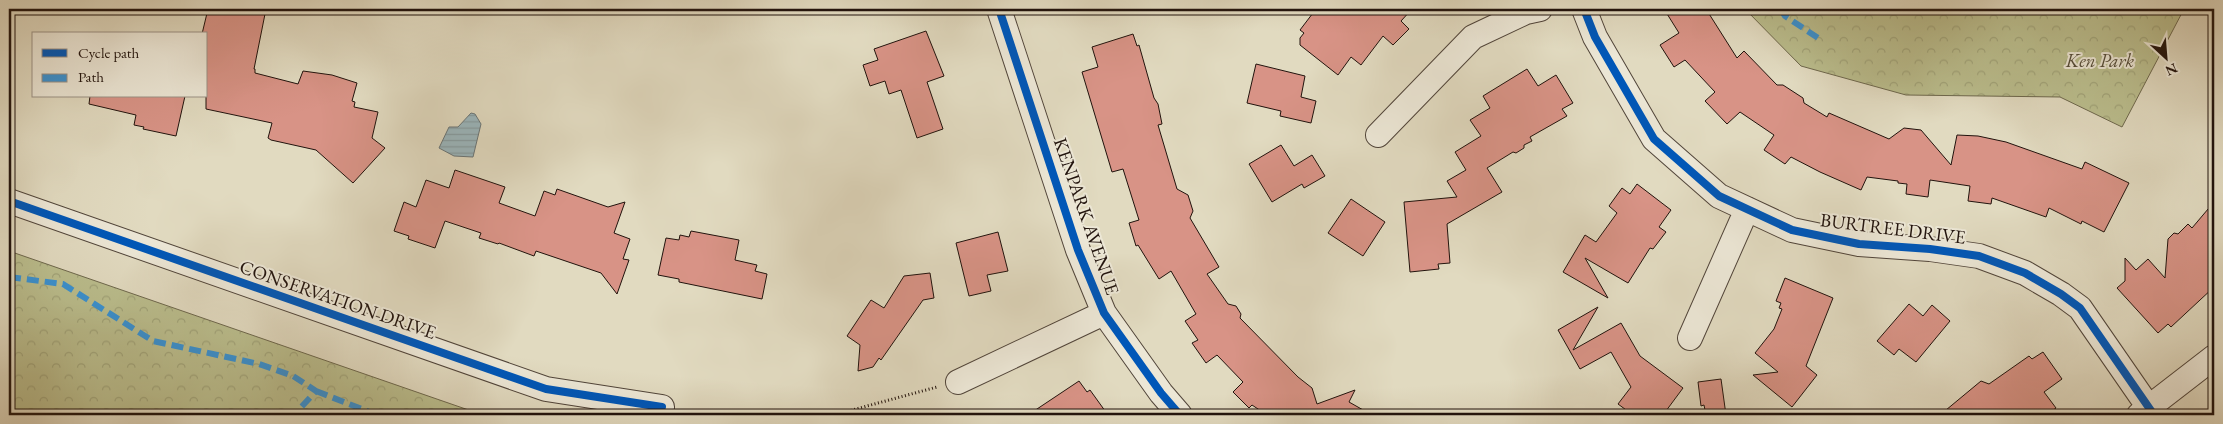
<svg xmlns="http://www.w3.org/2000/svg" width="2223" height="424" font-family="'EB Garamond',serif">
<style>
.park{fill:url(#park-crowns);stroke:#6e684d}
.water{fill:url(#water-rules);stroke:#6a7577}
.building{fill:#d89386;stroke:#21130d}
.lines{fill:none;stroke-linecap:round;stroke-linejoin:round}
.minor-casing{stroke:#51453a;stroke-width:26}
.path{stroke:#21130d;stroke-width:3;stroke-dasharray:1 2.5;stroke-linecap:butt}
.minor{stroke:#ece7d6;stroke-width:24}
.quiet{stroke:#3a92d2;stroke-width:6;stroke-dasharray:12 6;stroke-linecap:butt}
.cycleway-casing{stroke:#ece7d6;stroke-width:11}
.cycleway{stroke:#0057b8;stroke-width:8}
.labels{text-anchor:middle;stroke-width:4;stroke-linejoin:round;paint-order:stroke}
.park-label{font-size:19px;font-style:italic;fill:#574e3a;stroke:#ece7d6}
.street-label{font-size:19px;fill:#21130d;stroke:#ece7d6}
</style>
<defs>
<pattern id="park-crowns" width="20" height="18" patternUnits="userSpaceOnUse" patternTransform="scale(1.25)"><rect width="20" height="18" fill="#babd8d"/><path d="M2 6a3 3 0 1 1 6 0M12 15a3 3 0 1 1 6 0" fill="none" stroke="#a0a278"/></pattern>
<pattern id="water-rules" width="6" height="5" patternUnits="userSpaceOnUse" patternTransform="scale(1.25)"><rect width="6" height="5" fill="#9bb7be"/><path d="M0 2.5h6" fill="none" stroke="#859ca2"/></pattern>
</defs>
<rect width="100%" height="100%" fill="#e1dac0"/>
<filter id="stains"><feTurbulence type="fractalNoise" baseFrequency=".004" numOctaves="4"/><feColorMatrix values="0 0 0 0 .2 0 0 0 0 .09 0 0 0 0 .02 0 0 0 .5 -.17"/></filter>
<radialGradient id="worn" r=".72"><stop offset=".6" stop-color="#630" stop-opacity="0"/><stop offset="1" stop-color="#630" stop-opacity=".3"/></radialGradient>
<path class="park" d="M1745,9h439l-62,118 -62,-30 -154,-2 -105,-29z
M9,251l474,164h-474z"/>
<path class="water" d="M471,113l4,1 6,10 -8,33 -19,-1 -15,-8 10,-21h9z"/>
<path class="building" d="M208,9h58l-12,60h1v4l43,11 5,-13 29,4 25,8 -5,18 3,1 -1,5 24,5 -6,26 13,10 -32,35 -37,-33 -45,-10 -3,-2 4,-15 -66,-14v-75h-4z
M1316,9h96l-11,12 8,8 -16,16 -10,-9 -22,29 -10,-8 -13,18 -38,-30v-7l4,-5 -4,-3z
M1664,9h42l31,49 7,-7 33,34h6l20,13 1,5 23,14 2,-4 60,26 15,-11 17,2 30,35 6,-30 21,1 28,6 76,27 3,-7 44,21 -25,49 -22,-11 -1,3 -32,-16 -3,9 -54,-19 -1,6 -23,-3 2,-15 -40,-6 -2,17 -22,-3 1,-10 -9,-1v-2l-31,-4 -6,13 -41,-18 -29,-15 -6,7 -21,-14 10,-15 -34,-23 -13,12 -22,-23 10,-9 -30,-32 -11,7 -14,-22 19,-12z
M926,31l18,45 -17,6 16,47 -26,9 -16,-48 -12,4 -4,-13 -15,5 -7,-21 15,-5 -4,-11z
M1133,34l4,12 2,-1 15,53 4,6 4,20 -4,1 19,64 11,6 5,16 -3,7 29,49 -12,7 21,30 8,2 5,8 -1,4 58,59 14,11 5,16 38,-14 -6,12 23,13h-105l-15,-10 -3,3 -16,-16 10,-10 -26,-27 -11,8 -14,-20 6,-3 -13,-19 11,-7 -25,-43 -12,8 -21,-34 -2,1 -7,-23 10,-3 -16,-51 -11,3 -30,-100 16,-5 -6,-20z
M1256,64l49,12 -4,21 15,4 -5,22 -31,-7 1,-5 -34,-8z
M1527,69l11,17 18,-11 17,28 -11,6 5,7 -37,21 2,4 -8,4v3l-8,5 -3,-1 -26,16 15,24 -55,32 3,39 -12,1 1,5 -29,3 -6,-70 53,-5 -10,-16 19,-11 -11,-18 26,-16 -11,-16 20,-12 -7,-12z
M90,96h95l-9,40 -33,-7 1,-2 -10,-2 2,-10 -47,-11z
M1281,145l13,21 18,-11 13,21 -21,12 -2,-4 -30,18 -23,-38z
M455,170l50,17 -6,16 36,13 9,-25 11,4 2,-6 51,18 17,-5 -11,31 16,6 -7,20 6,1 -12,34 -16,-21 -65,-22 -2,5 -35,-13 -1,1 -19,-6 2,-5 -36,-12 -10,27 -27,-9 1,-3 -15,-5 10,-29 12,5 10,-27 23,8z
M1637,184l34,26 -12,17 7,5 -13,17 -3,-1 -22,35 -43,-25 23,40 -45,-26 22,-37 11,7 21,-29 -8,-7 13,-18 8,6z
M1351,199l34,23 -22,34 -35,-23z
M2214,202v85l-43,40 -3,-3 -10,9 -41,-45 8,-7v-23l11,12 12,-11 17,19 3,-39 6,-6 4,1 10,-10 4,4z
M691,231l48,9 -4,20 22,5 -2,6 12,3 -5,25 -83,-17v-3l-21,-4 8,-37 13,2 1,-5 9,2z
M998,232l10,39 -21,4 4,16 -22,5 -13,-53z
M930,273l4,25 -11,2 -42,60 -2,-2 -6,9 -15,4 2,-26 -13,-9 24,-36 13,8 20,-32z
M1785,278l48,20 -27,68 11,9 -25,32 -39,-32 25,-3 -23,-19 19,-24 8,-20 -3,-1 2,-5 -5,-2z
M1909,304l14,12 9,-11 18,16 -34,41 -17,-13 -5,6 -17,-14z
M1598,307l-25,43 48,-27 19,33 43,32 -20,27h-30l-15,-11 13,-17 -20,-35 -31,17 -22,-39z
M2043,352l19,27 -18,13 12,16 -10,7h-106l41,-34 8,3 40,-28 3,3z
M1721,379l5,36h-20l-2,-10 -3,1 -3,-24z
M1079,381l8,11 3,-2 18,25h-80z"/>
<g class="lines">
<defs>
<path id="minor" d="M999,9l79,241 26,63 57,80 19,22
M1584,9l11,28 59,102 65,57 73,34 67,14 71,5 49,7 46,17 36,21 19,14 74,107
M1378,135l95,-98 53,-25 14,-3
M9,201l537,188 116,18
M1690,338l57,-129
M958,382l146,-69
M2139,415l75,-58"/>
</defs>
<use href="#minor" class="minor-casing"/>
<path class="path" d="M685,411l19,4
M834,415l103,-28"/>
<use href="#minor" class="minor"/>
<path class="quiet" d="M1780,9l5,7 33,22
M9,277l54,7 90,57 106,23 34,12 23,15 -22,24
M316,391l61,24
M684,411v4"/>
<defs>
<path id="cycleway" d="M999,9l79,241 26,63 57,80 19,22
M1584,9l11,28 59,102 65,57 73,34 67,14 71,5 49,7 46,17 36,21 19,14 74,107
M9,201l537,188 116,18"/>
</defs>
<use href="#cycleway" class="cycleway-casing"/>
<use href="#cycleway" class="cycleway"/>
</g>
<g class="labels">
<g class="park-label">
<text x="2100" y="67">Ken Park</text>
</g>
<g class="street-label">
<text transform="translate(1087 216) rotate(71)" y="7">KENPARK AVENUE</text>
<text transform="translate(1893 228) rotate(7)" y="7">BURTREE DRIVE</text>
<text transform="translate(338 299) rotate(19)" y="7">CONSERVATION DRIVE</text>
</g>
</g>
<rect width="2223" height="424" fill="none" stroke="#e1dac0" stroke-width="30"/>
<rect x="10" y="10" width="2203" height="404" fill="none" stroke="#21130d" stroke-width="2.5"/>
<rect x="15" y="15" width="2193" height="394" fill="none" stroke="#21130d"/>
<rect x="32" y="32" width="175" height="65" fill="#ece7d6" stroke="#9b9286"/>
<rect x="42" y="49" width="25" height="8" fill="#0057b8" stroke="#9b9286"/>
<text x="78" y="58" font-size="15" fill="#21130d">Cycle path</text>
<rect x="42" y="74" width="25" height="8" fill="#3a92d2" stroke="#9b9286"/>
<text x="78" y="82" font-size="15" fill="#21130d">Path</text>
<g transform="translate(2166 58) rotate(154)" stroke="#ece7d6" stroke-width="4" paint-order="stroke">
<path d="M0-4L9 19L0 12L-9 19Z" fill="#21130d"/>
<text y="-8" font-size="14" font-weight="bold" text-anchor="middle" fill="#21130d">N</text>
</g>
<rect width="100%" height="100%" filter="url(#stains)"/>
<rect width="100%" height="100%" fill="url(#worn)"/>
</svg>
